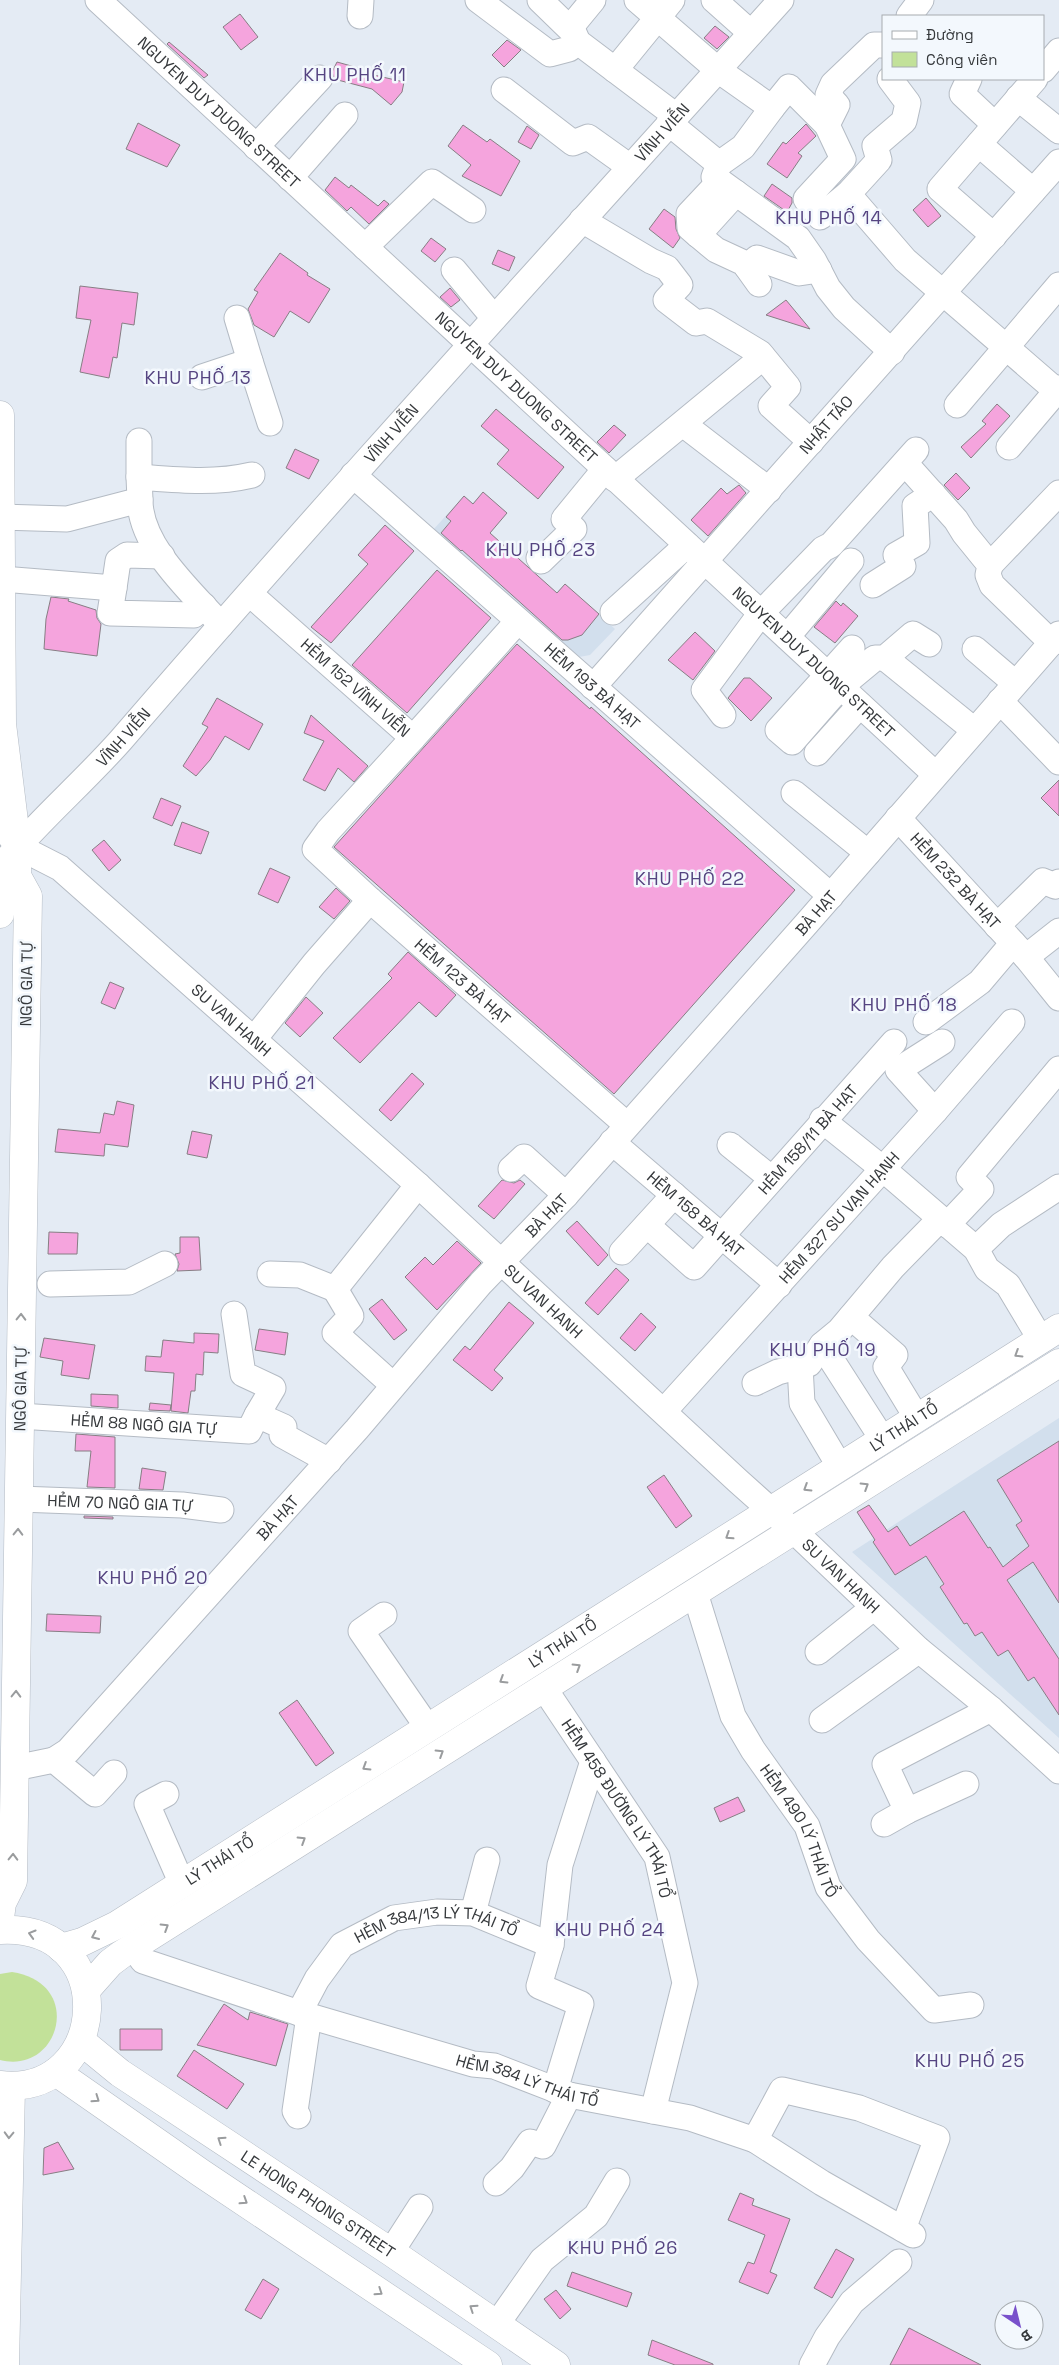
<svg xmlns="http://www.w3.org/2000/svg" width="1059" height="2365" font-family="'Space Grotesk',sans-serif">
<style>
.built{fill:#d2dfed}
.green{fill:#c2e199}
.building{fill:#f5a4dd;stroke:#877e84}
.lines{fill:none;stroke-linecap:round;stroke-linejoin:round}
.minor-casing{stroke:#b4bbc4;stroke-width:27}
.major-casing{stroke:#b4bbc4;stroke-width:29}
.minor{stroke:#fff;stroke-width:25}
.major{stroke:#fff;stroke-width:28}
.oneway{stroke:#9a9c9e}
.labels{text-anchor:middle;stroke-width:5;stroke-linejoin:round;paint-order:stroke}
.street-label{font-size:16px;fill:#36393c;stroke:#f3f8fd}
.neighbourhood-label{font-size:18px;letter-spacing:1px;fill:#554481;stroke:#f3f8fd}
</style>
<rect width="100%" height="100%" fill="#e4ebf4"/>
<path class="built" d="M483,492l24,21 -17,20 66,60 9,-9 50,45 -25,26 -11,2 -147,-126 32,-35 9,7z
M1059,1418v320l-207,-186z"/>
<path class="green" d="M12,1972c73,11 48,103 -12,88v-86z"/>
<path class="building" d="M240,14l18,23 -17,13 -18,-23z
M715,26l14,11 -12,12 -13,-11z
M507,40l14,10 -17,17 -12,-12z
M169,42l39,33 -4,3 -37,-34z
M337,62l25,7 -1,3 43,10 -2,10 -11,13 -19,-16 -38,-10 -2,-7z
M138,123l42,22 -13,22 -41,-18z
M806,124l10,12 -18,17 4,3 -15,22 -20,-14 16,-22 3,2z
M463,125l24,17 3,-3 30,22 -19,35 -39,-20 9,-11 -23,-19z
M527,126l12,9 -8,14 -13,-7z
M335,177l14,11 2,-3 27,21 6,-6 5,4 -20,20 -18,-17 -4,4 -22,-21z
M772,184l20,14v5l-5,9 -23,-16z
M926,198l15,18 -13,11 -15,-17z
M664,209l11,8 1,12 4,9 -7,10 -24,-19z
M431,238l15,11 -11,13 -14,-11z
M498,250l17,7 -6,14 -17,-7z
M280,253l28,20 -1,2 23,14 -21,34 -19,-12 -16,26 -20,-12 -6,-16 10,-17 -4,-2z
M80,286l58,7 -4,32 -12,-2 -5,35 -4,-1 -4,21 -29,-6 11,-52 -15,-2z
M450,288l10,12 -9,7 -11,-10z
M786,300l24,29 -44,-14z
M997,404l13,12 -39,42 -10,-11 25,-23 -4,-3z
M496,409l68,58 -26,32 -41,-35 12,-14 -28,-24z
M614,425l12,10 -17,18 -12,-11z
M295,449l24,11 -10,19 -23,-11z
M956,473l14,15 -12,12 -14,-15z
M739,485l7,8 -38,43 -17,-16 30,-32 6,6z
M483,492l24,21 -17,20 67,60 8,-9 34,30 -17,21 -14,5h-6l-100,-90 -1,1 -20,-18 10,-12 -5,-4 18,-21 9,8z
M385,525l29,26 -83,92 -20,-16 57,-63 -10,-9z
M437,570l54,48 -84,95 -55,-48z
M51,597l18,2 -1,2 28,9 1,8 4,6 -4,32 -53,-7 2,-30z
M836,601l5,5 2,-3 15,13 -23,27 -21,-16z
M695,632l20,19 -22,29 -25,-20z
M517,644l73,65 1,-2 204,183 -181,204 -280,-247z
M744,678h6l22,20 -21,23 -23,-23z
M217,698l46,26 -14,26 -24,-14 -15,24 -14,16 -13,-10 25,-39 -6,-3z
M311,715l57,51 -14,16 -16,-14 -13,23 -22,-11 21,-39 -20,-8z
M1059,780v36l-18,-18z
M161,798l20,8 -9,20 -19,-8z
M182,822l27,10 -8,22 -27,-9z
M104,840l17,20 -12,11 -17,-21z
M270,868l20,9 -12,26 -20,-9z
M336,888l14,13 -16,18 -15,-12z
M408,952l48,43 -20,22 -17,-15 -59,61 -27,-25 59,-60 -4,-4z
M110,982l14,6 -9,21 -14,-6z
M306,997l17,16 -23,24 -15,-14z
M412,1073l12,11 -33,37 -12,-11z
M117,1101l17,4 -6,42 -23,-3 -1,12 -49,-4 3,-23 42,4 4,-20 10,2z
M192,1131l20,4 -5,23 -20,-4z
M502,1180l12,3 6,-3 5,4 -31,35 -16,-13z
M577,1221l31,34 -10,11 -32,-35z
M49,1232l29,1 -1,21h-29z
M180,1237h19l2,33 -24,1 2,-7 -4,-10 5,-1z
M457,1241l24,22 -44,47 -32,-33 20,-20 8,8z
M616,1268l13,12 -31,35 -13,-12z
M382,1299l25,31 -13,10 -25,-31z
M509,1302l25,21 -40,47 9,8 -11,13 -39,-31 12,-14 5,4z
M641,1313l15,14 -21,24 -15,-13z
M259,1329l29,4 -3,22 -30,-5z
M194,1333l25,1 -1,19 -14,-1 -1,23 -7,-1 -1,17h-4l-3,22 -17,-2 3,-38 -29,-2 1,-15 15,1 2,-17 31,3z
M44,1338l51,7 -6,34 -28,-4 2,-14 -23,-4z
M91,1394l27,1v13l-27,-2z
M150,1403l21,2 -1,6 -21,-1z
M76,1434l39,3v51l-28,-1 4,-36h-16z
M1059,1441v162l-26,-41 -26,18 52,79v56l-25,-38 -6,4 -20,-31 -10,6 -16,-24 -7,4 -8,-13 -3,1 -24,-37 4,-3 -18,-28 -31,19 -22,-33 2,-2 -18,-28 12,-7 19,27 9,-6 13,20 54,-35 24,37 2,-1 13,20 26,-21 -13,-21 6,-4 -25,-41z
M142,1468l24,4 -3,18 -24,-1z
M664,1475l28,41 -16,12 -29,-41z
M84,1516l29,1v2l-29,-1z
M47,1614l54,2 -1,17 -54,-2z
M297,1700l37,53 -18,13 -37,-53z
M738,1797l7,14 -25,11 -6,-14z
M224,2004l24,16 2,-8 38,12 -12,42 -79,-21z
M120,2029h42v21h-42z
M194,2050l50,34 -17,25 -50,-33z
M58,2142l16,27 -31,6 1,-27z
M740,2193l14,6 -2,6 38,14 -20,53 7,3 -9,19 -29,-12 9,-20 6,2 11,-29 -37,-15z
M836,2249l18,10 -22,39 -18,-10z
M572,2272l60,21 -5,14 -60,-21z
M263,2279l16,10 -18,30 -16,-9z
M556,2290l15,19 -11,10 -16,-20z
M909,2328l72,37h-91z
M652,2340l61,24v1h-38l-27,-10z"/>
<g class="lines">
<defs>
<g id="minor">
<path id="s1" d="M98,0l837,774"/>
<path d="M478,0l72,54 19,-5 9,-7"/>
<path d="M540,0l34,33 4,9 98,74"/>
<path d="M637,0l81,70 54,38 17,-21 38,38 16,34 -37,40 14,18 28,-23 31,-34 -4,-14 29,-25 4,-18 -18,-24"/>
<path d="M714,0l37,33"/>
<path d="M360,16l1,-16"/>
<path d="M909,16l12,-16"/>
<path d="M570,28l23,-28"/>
<path d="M615,70l57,-70"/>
<path d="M1043,70l16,-19"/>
<path d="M969,79l-7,15 33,31"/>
<path d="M504,90l69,53 15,-6 42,30"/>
<path d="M1018,98l41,33"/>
<path d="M669,123l50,41 -5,13 84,61 16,23 14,27 16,20 48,44"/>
<path d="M827,125l10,-20 -9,-10 5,-11 41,-39h9"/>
<path d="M979,144l54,47"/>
<path d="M256,147l64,-69"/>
<path d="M719,164l24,-17 29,-39"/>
<path d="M290,178l55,-63"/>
<path d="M736,193l-38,42 18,15 28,13 15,21"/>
<path d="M848,194l57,66 154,133"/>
<path d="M582,220l69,41 16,7 13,17 -14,15 30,23 11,-2 53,32 28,34 -17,19 40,36"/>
<path d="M698,235l-8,-7 -1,-14 31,-33"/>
<path d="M994,236l-54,-47 95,-110"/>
<path d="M365,247l67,-65 41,28"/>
<path d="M747,267l10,-9 42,15 20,-3"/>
<path d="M454,270l40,48"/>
<path d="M237,318l13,43"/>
<path d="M202,377l48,-16 20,62"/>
<path d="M957,405l102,-120"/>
<path d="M683,424l86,66"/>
<path d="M139,441v36"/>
<path d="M1009,447l50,-59"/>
<path d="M905,463l51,57 8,13 26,32 -2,10 4,10 60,58"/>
<path id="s2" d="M353,475l478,421"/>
<path d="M615,479l148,-122"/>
<path d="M140,500c0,47 52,92 81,125"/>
<path d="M0,517l67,2 73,-19 -1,-23c39,3 75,7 113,-2"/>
<path d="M539,558l2,3 33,-32 -10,-10 41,-50"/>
<path d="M990,565l69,-72"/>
<path d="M2,579l112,9 4,-27 9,-6 35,1"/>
<path d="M873,585l30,-19 -7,-11 21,-12 -2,-37 18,-12"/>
<path d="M114,588l-4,25 84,2 10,-9"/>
<path id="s3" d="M250,594l163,144 -85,93 -13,18 55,51 257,225"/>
<path d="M613,612l74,-67"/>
<path d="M787,637l64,-76"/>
<path d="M852,648l-74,82 14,12 48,-55 35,-29h10l28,-24 16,10"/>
<path d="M975,649l40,34"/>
<path d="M885,658l89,72"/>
<path id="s4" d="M593,687l466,-525"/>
<path d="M1000,701l59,61"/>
<path d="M723,715l-19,-25 57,-77 62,-64 8,-4 85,-95"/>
<path d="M413,738l105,-117"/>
<path d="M817,753l43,-48"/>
<path d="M794,793l74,60"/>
<path id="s5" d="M898,818l128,139 33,41"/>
<path id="s6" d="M0,823l17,23 43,22 358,317 320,296 56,50 125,119 72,59 68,62"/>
<path id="s7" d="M0,867c37,-45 82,-83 121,-127 216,-250 439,-494 660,-740"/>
<path d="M997,926l46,-45 12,5 4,-4"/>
<path d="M1026,957l33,-26"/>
<path d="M926,1022l54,-40 33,-39"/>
<path d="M254,1039l60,-75 56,-64"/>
<path d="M935,1111l-37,-41 44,-28"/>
<path d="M822,1120l61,49 93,80 11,20 21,16 33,55"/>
<path id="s8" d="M612,1142l167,143"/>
<path d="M730,1145l42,34"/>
<path d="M511,1169l13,-12 42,38"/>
<path id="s9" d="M647,1225l47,42 200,-225"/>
<path d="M947,1225l34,-36 -12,-12 90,-108"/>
<path d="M976,1249l25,-24 58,-38"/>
<path d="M622,1252l52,-57"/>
<path d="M270,1274l30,1 35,14 83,-104"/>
<path d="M50,1284l79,-2 36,-18"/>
<path d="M335,1289l16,27 -16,17 58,52"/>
<path d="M234,1314l9,60 30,14 -16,27 27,12 -2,8 47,26"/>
<path d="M851,1317l44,38 -9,12 31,51"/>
<path d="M822,1345l61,95"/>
<path d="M800,1366l2,37 38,64"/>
<path d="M755,1383l23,-11 31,-8 13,-19 17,-14 54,-64 47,-48"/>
<path id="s10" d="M664,1411l271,-300 77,-89"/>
<path id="s11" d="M20,1416l229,15 8,-16"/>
<path id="s12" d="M19,1499l163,6 39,5"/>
<path id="s13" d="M695,1593l38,123 20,34 54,76 21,61 40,53 66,70 37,-5"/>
<path d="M384,1615l-23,16 67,97"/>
<path d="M818,1652l55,-44"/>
<path id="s14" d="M544,1688l113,169 28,126 -32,128"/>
<path d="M822,1720l97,-70"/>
<path d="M54,1760l41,34 19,-21"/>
<path id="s15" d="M15,1768l39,-8 14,-9 289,-322 124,-146 85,-88 241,-272 252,-289"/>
<path d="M166,1794l-19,10 35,80"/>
<path d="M907,1811l59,-27"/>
<path d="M884,1824l23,-13 -22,-47 106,-55"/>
<path d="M473,1913l14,-53"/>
<path id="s16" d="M133,1947l10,14 156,52 174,51 21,2 75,29 121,23 65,22 67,43 91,52"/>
<path id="s17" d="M299,2013l18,-34 25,-34 52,-27 43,-6 36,1 78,32"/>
<path d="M555,2090l26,-86 -42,-18 12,-41 9,-80 33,-104"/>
<path d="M298,2116l-3,-5 14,-95"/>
<path d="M755,2140l27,-50 77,18 78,30 -34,91"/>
<path d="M496,2183l16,-15 18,-26 13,4 26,-51"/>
<path d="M391,2252l29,-45"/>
<path d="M497,2324l45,-64 54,-44 21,-35"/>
<path d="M812,2365l15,-28 25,-35 47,-40"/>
</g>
<g id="major">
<path d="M0,415l2,309 15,122v30l11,20 -15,985 -11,22 -2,15"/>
<path d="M0,914l1,-18 16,-20"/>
<path d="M0,1930c122,-7 110,168 0,155"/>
<path id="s18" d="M61,1948l21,-6 35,-17 942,-597"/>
<path d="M86,1990l24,-27 12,-9 937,-591"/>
<path id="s19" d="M81,2041l39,32 271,179 165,113"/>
<path d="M56,2072l145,101 287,192"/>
<path d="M5,2365l6,-278"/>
</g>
</defs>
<use href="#minor" class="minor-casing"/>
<use href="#major" class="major-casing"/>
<use href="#minor" class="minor"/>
<use href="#major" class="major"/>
</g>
<defs><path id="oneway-chevron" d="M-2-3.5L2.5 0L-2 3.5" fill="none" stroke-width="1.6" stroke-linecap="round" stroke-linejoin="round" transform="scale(1.25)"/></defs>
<g class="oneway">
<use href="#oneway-chevron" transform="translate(21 1317) rotate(-89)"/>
<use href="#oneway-chevron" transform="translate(1018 1354) rotate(148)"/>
<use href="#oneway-chevron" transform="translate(865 1486) rotate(-32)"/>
<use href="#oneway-chevron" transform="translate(807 1488) rotate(148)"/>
<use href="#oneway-chevron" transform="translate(18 1532) rotate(-89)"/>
<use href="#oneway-chevron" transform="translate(729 1536) rotate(147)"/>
<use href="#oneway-chevron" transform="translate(577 1667) rotate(-32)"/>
<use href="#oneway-chevron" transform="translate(503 1680) rotate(148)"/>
<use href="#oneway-chevron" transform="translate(16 1694) rotate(-89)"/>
<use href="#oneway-chevron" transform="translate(440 1753) rotate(-32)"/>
<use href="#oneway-chevron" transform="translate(366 1767) rotate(148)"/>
<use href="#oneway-chevron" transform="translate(302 1840) rotate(-32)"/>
<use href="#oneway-chevron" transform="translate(13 1857) rotate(-89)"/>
<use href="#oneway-chevron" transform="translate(165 1927) rotate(-32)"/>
<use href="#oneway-chevron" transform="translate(32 1934) rotate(-164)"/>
<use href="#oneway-chevron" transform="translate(95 1936) rotate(156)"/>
<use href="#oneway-chevron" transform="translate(96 2099) rotate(35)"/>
<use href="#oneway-chevron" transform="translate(9 2135) rotate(92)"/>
<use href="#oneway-chevron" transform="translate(221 2140) rotate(-146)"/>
<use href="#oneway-chevron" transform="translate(244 2201) rotate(33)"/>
<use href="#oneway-chevron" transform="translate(379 2292) rotate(34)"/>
<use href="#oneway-chevron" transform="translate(473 2308) rotate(-146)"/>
</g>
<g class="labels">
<g class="street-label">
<text dy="6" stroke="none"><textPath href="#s1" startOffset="165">NGUYEN DUY DUONG STREET</textPath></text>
<text dy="6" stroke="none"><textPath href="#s7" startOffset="989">VĨNH VIỄN</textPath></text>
<text dy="6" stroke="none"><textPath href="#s1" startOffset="570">NGUYEN DUY DUONG STREET</textPath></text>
<text dy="6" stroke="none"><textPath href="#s4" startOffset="351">NHẬT TẢO</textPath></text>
<text dy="6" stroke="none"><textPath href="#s7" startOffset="584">VĨNH VIỄN</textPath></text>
<text dy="6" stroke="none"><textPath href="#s1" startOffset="975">NGUYEN DUY DUONG STREET</textPath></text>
<text dy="6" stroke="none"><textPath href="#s2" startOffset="319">HẺM 193 BÀ HẠT</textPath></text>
<text dy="6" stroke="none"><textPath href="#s3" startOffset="141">HẺM 152 VĨNH VIỄN</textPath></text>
<text dy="6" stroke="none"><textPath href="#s7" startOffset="179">VĨNH VIỄN</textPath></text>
<text dy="6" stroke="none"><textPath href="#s5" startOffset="85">HẺM 232 BÀ HẠT</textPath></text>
<text dy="6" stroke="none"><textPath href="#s15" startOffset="1180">BÀ HẠT</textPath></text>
<text dy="6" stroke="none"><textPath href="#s3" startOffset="564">HẺM 123 BÀ HẠT</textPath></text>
<text transform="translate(26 984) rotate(-89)" y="6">NGÔ GIA TỰ</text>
<text dy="6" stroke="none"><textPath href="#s6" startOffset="306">SU VAN HANH</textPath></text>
<text dy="6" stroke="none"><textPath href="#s9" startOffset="234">HẺM 158/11 BÀ HẠT</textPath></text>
<text dy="6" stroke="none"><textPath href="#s8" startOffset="110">HẺM 158 BÀ HẠT</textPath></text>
<text dy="6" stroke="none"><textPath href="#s15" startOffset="775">BÀ HẠT</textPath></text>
<text dy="6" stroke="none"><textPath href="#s10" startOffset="261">HẺM 327 SƯ VẠN HẠNH</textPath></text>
<text dy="6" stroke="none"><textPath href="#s6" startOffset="726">SU VAN HANH</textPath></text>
<text transform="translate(20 1389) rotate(-89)" y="6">NGÔ GIA TỰ</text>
<text dy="6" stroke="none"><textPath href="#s11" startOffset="124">HẺM 88 NGÔ GIA TỰ</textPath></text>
<text dy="6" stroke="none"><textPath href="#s18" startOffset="992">LÝ THÁI TỔ</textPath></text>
<text dy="6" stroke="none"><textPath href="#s12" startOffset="101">HẺM 70 NGÔ GIA TỰ</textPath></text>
<text dy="6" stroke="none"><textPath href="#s15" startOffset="370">BÀ HẠT</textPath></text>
<text dy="6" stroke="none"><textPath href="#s6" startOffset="1131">SU VAN HANH</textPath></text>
<text dy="6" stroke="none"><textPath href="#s18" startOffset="588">LÝ THÁI TỔ</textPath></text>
<text dy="6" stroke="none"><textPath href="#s14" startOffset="142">HẺM 458 ĐƯỜNG LÝ THÁI TỔ</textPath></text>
<text dy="6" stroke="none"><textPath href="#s13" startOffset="262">HẺM 490 LÝ THÁI TỔ</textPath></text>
<text dy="6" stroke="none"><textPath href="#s18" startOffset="182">LÝ THÁI TỔ</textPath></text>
<text dy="6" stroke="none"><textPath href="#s17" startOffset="181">HẺM 384/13 LÝ THÁI TỔ</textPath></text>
<text dy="6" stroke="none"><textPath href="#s16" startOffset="420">HẺM 384 LÝ THÁI TỔ</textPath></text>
<text dy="6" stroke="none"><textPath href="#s19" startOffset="288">LE HONG PHONG STREET</textPath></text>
</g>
<g class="neighbourhood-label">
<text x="355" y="81">KHU PHỐ 11</text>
<text x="829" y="224">KHU PHỐ 14</text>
<text x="198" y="384">KHU PHỐ 13</text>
<text x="541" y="556">KHU PHỐ 23</text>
<text x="690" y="885">KHU PHỐ 22</text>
<text x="904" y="1011">KHU PHỐ 18</text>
<text x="262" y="1089">KHU PHỐ 21</text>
<text x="823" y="1356">KHU PHỐ 19</text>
<text x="153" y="1584">KHU PHỐ 20</text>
<text x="610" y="1936">KHU PHỐ 24</text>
<text x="970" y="2067">KHU PHỐ 25</text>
<text x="623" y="2254">KHU PHỐ 26</text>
</g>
</g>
<rect x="882" y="15" width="162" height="65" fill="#f3f8fd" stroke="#a7acb0"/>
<rect x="892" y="31" width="25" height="8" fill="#ffffff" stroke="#a7acb0"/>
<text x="926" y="40" font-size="15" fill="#36393c">Đường</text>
<rect x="892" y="52" width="25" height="15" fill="#c2e199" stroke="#a7acb0"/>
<text x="926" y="65" font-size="15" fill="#36393c">Công viên</text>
<g transform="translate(1019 2325) rotate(145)"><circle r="24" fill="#f3f8fd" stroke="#a7acb0"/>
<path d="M0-4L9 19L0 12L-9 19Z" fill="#7951cb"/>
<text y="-8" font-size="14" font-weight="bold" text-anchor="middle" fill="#36393c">B</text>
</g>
</svg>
